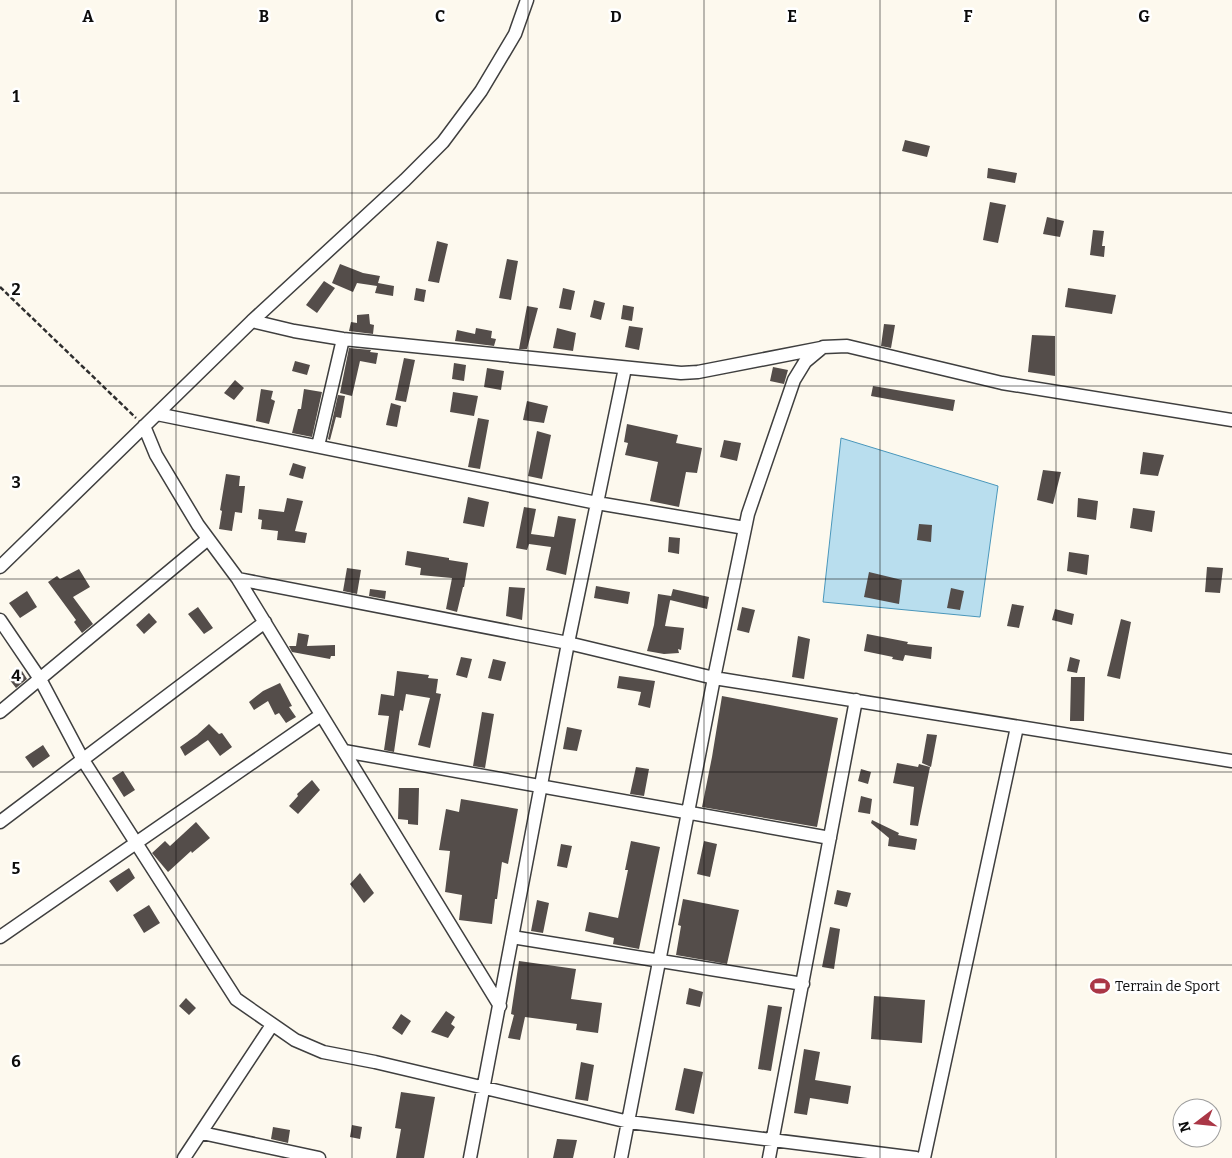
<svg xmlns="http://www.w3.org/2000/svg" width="1232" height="1158" font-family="Bitter,serif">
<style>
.water{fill:#b9deee;stroke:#4a97bb}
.building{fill:#544d4a}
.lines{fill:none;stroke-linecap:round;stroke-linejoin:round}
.minor-casing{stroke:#3f3f3f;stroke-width:15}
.path{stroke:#2e2e2e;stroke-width:2.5;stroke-dasharray:5 2.5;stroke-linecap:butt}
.minor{stroke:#fff;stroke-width:12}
.grid{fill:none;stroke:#0c0c0c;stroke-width:1;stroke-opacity:0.55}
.labels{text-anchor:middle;stroke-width:5;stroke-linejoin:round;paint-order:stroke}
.poi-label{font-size:14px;fill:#0c0c0c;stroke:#fff;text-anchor:start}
.grid-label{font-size:16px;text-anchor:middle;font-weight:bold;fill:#0c0c0c;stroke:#fff;stroke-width:5;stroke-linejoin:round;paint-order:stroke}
</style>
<rect width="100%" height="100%" fill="#fdf9ee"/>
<path class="water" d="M841,438l157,48 -18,131 -157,-15z"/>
<path class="building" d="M905,140l25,6 -3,11 -25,-6z
M988,168l29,5 -2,10 -28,-5z
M990,202l16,3 -8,38 -15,-3z
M1047,217l17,4 -4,16 -17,-3z
M1093,230l11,1 -2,15h3l-1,11 -14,-2z
M437,241l11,3 -9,39 -11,-2z
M507,259l11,2 -7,39 -12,-2z
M340,264l23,9 17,3 -2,7 16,3 -1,10 -18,-3 2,-7 -20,-3 -4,9 -21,-9z
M324,281l11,7 -18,25 -11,-8z
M416,288l10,2 -2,12 -10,-2z
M563,288l12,3 -4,19 -12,-2z
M1068,288l48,7 -4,19 -47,-7z
M594,300l11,3 -4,17 -11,-3z
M623,305l11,2 -2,14 -11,-2z
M527,306l11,2 -11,41h-8z
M369,314l1,10 4,1 -1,9 -24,-3 2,-9 6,1v-8z
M884,324l11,1 -4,23 -10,-2z
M629,326l14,2 -4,22 -14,-3z
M476,328l16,3 -1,7 5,1 -2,7 -39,-5 2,-11 18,4z
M557,328l19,5 -3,18 -20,-3z
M1032,335l23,1v40l-27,-4z
M349,348l22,2 -1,2 8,1 -2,11 -16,-3 -8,35 -12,-3z
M404,358l11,2 -9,42 -11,-2z
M295,361l15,4 -3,10 -15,-4z
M454,363l12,2 -2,16 -12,-2z
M773,367l15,3 -4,14 -14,-3z
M487,368l17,3 -3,19 -17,-3z
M235,380l9,8 -10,12 -10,-7z
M873,386l82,14 -2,11 -82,-15z
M261,389l12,2 -2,8 4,2 -6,23 -13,-3z
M304,389l18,3 -10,45 -20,-4 6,-24h3z
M453,392l25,4 -4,20 -24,-4z
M338,395l7,1 -4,22 -5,-1 -6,23 -2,-1z
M527,401l21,5 -4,17 -21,-3z
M391,403l10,3 -4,21 -11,-2z
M478,418l11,2 -9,49 -12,-2z
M627,424l51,11 -2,8 26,5 -5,25 -11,-1 -7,35 -29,-6 8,-39 -33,-7 3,-12 -4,-1z
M537,431l14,4 -9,44 -14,-3z
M724,440l17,3 -4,18 -17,-4z
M1143,452l21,3 -6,21 -18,-2z
M293,463l13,4 -3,12 -14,-4z
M1043,470l18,2 -8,32 -16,-4z
M226,474l14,2 -1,10h6l-3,27 -7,-1 -3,19 -13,-2 3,-18 -2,-1z
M468,497l21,5 -5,25 -21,-4z
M287,498l16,3 -8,30 12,2 -2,10 -28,-3 1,-9 -17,-2 1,-9 -4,-1 1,-10 25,3z
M1078,498l20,3 -2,19 -19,-3z
M524,507l12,2 -5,25 23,3 4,-21 18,3 -10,56 -20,-5 5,-23 -22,-3 -2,6 -11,-2z
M1133,508l22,3 -3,21 -22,-4z
M919,524l13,1 -1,17 -14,-2z
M669,537l11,1 -1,16 -11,-2z
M407,551l42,7v2l19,3 -4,24h-1l-6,25 -11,-3 6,-31 -32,-3 1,-7 -16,-3z
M1069,552l20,3 -2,20 -20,-4z
M1207,567l16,1 -3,25 -15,-1z
M347,568l14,2 -4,24 -14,-3z
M79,569l11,18 -17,10 20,27 -11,9 -8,-11 2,-2 -28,-38 9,-6 3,3z
M869,572l33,8 -3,24 -35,-7z
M596,586l34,6 -2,12 -34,-6z
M509,587l16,1 -3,32 -16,-4z
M951,588l13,3 -4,19 -13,-2z
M370,589l16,2 -1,8 -16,-3z
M673,589l36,8 -2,12 -37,-9z
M27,591l10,16 -17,11 -11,-15z
M658,594l13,2 -6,30 19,2 -3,22 -3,-1 1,4 -15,1 -17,-3 7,-26z
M1012,604l12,2 -5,22 -12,-2z
M198,607l15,21 -9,6 -16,-20z
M742,607l13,3 -6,23 -12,-3z
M1055,609l19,5 -2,11 -20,-5z
M149,613l8,9 -13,12 -8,-9z
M1121,619l10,3 -11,57 -13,-3z
M298,633l11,2 -2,11 28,-1v11h-4l-1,3 -38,-7 -3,-6h7z
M867,634l41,8 -1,2 25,3 -1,12 -26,-4 -2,6 -11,-2 1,-2 -29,-6z
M798,636l12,3 -6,40 -12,-2z
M461,657l11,2 -5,19 -11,-3z
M1070,657l10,3 -3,13 -10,-2z
M493,659l13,3 -5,19 -13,-3z
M22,671l5,8 -11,9 -7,-9z
M397,671l32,4 -1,3 10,1 -2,14 5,1 -11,54 -12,-3 12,-47 -24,-4 -3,17 -3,-1 -6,42 -10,-2 5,-34 -11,-1 3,-21 13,2z
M619,676l36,5 -5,27 -12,-3 3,-13 -24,-4z
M1071,677h14l-1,44h-14z
M280,683l12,23 -3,1 7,10 -10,6 -7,-10 -4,2 -7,-14 -14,9 -5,-8 14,-11z
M722,696l116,22 -21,109 -115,-20 10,-50z
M482,712l12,2 -9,54 -12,-2z
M209,724l10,10 3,-1 10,14 -12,9 -12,-16 -23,16 -5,-9 17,-12z
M567,727l15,3 -5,21 -14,-2z
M927,734l10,1 -6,32 -9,-4z
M43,745l7,11 -17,12 -8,-11z
M897,763l21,4 1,-3 11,3 -12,59 -8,-1 4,-38 -21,-4z
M636,767l13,2 -5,27 -14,-2z
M861,769l10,3 -3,12 -10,-3z
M123,771l12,19 -11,7 -12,-19z
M312,780l8,10 -22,24 -9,-8 9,-10 -1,-2z
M399,788h20l-1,37 -10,-1v-4l-10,-1z
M861,796l11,3 -2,15 -12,-2z
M461,799l57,10 -10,55 -6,-2 -5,37h-2l-3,25 -33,-4 3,-25 -17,-3 5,-41 -11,-1 2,-12 5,-29 13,3z
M872,820l27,13 -1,2 19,4 -2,11 -27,-4 1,-8 -18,-15z
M196,822l14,16 -18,15 -1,-2 -23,21 -16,-19 13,-12 5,5z
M631,841l29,6 -21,102 -26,-5 1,-6 -29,-7 4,-19 29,6 10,-48h-3z
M704,841l13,3 -7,33 -13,-3z
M561,844l11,2 -5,22 -10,-2z
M129,868l6,10 -18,14 -8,-11z
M360,873l14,20 -10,10 -14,-19z
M837,890l14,3 -4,14 -13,-3z
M683,899l56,11 -12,54 -51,-9 5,-29 -3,-1z
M537,900l12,3 -6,30 -12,-2z
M149,905l11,18 -16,10 -11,-18z
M830,927l10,2 -6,40 -12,-2z
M519,961l57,8 -5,30 31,4 -4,30 -22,-3 1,-6 -52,-7 -5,23 -12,-2 6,-23 -3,-1z
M689,988l14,4 -3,15 -14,-3z
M874,996l51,4 -3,43 -51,-4z
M186,998l10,10 -7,7 -10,-9z
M768,1005l14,2 -11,64 -13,-2z
M446,1011l9,6 -4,7 4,3 -7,11 -17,-6z
M401,1014l10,7 -9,14 -10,-7z
M804,1049l16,3 -5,28 36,6 -3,18 -38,-6 -3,17 -13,-2z
M581,1062l13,3 -6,36 -13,-2z
M684,1068l19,4 -9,42 -19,-4z
M401,1092l34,5 -11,61h-28l5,-29 -6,-1z
M352,1125l10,2 -2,12 -10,-2z
M273,1127l17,3 -2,13 -17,-4z
M557,1139l20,1 -4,18h-20z"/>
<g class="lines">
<defs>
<path id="minor" d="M252,321l42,10 49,8 338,34 17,-1 123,-24
M157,414l440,89 148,25
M144,426l12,29 42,70 40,54 262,427
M318,446l25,-107
M0,567l252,-246 153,-141 38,-38 38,-51 34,-57 12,-34
M238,579l330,64 146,35 518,83
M0,620l40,59 43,81 153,239 59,41 28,12 52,10 254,60 287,36
M0,712l208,-173
M344,751l486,87
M0,822l265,-200
M0,937l321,-222
M512,937l291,47
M202,1133l117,25
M184,1158l88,-133
M470,1158l98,-515 57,-275
M621,1158l93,-480 34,-164 46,-134 11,-18 18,-15 24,-1 155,37 230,37
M769,1158l87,-458
M924,1158l93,-431"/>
</defs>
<use href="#minor" class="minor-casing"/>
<path class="path" d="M0,287l136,131"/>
<use href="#minor" class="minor"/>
</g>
<path class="grid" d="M176,0v1158M352,0v1158M528,0v1158M704,0v1158M880,0v1158M1056,0v1158M0,193h1232M0,386h1232M0,579h1232M0,772h1232M0,965h1232"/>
<defs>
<symbol id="stadium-bare" viewBox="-9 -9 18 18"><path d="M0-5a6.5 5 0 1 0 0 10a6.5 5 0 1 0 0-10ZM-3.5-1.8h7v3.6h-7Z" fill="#aa3746" stroke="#fff" stroke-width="2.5" paint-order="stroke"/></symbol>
</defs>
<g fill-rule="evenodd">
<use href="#stadium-bare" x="1086" y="972" width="28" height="28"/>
</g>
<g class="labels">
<g class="poi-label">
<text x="1115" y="991">Terrain de Sport</text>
</g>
</g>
<g class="grid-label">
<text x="88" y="22">A</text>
<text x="264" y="22">B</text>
<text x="440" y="22">C</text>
<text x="616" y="22">D</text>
<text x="792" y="22">E</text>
<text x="968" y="22">F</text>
<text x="1144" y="22">G</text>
<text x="16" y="102">1</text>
<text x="16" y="295">2</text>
<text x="16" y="488">3</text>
<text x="16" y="681">4</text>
<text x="16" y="874">5</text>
<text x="16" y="1067">6</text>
</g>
<g transform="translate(1197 1123) rotate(254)"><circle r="24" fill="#ffffff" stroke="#9e9e9e"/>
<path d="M0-4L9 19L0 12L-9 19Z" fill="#aa3746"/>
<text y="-8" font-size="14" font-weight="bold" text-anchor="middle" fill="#0c0c0c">N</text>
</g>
</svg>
